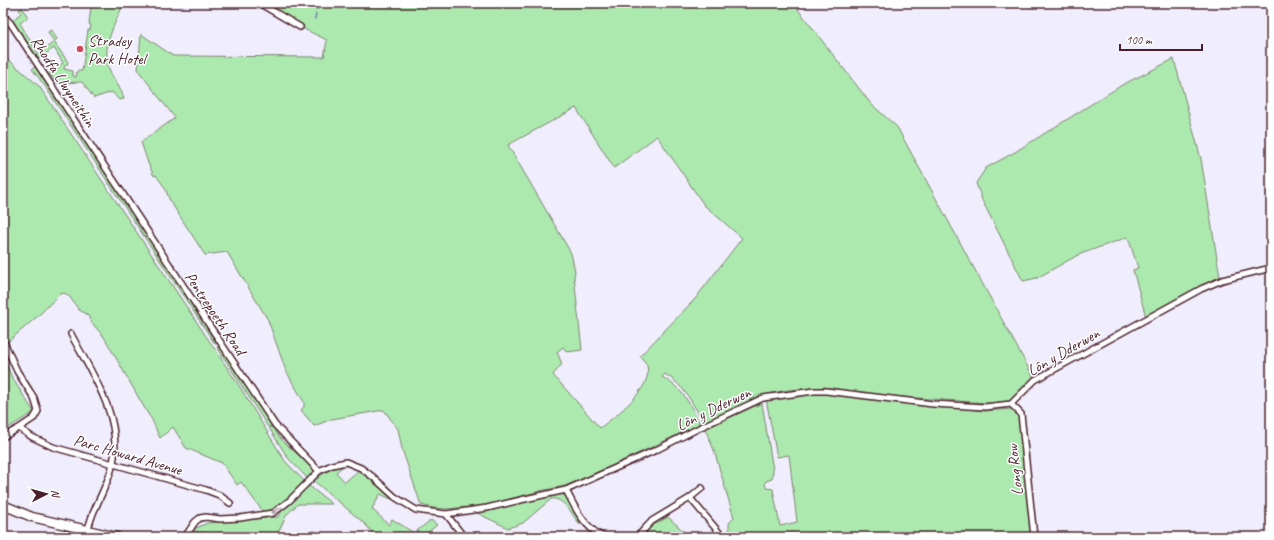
<svg xmlns="http://www.w3.org/2000/svg" width="1274" height="540" font-family="Caveat,sans-serif">
<style>
.green{fill:#ace9af;stroke:#7b846d;fill-rule:evenodd}
.lines{fill:none;stroke-linecap:round;stroke-linejoin:round}
.stream{stroke:#7689a4;stroke-width:1.5}
.minor-casing{stroke:#4a1f2b;stroke-width:8}
.primary-casing{stroke:#4a1f2b;stroke-width:11}
.minor{stroke:#fff;stroke-width:5}
.primary{stroke:#fff;stroke-width:8}
.oneway{stroke:#ae9aa0}
.poi-dot{fill:#d1495b;stroke:#fff;stroke-width:1.5}
.labels{text-anchor:middle;stroke-width:3;stroke-linejoin:round;paint-order:stroke}
.poi-label{font-size:16px;fill:#4a1f2b;stroke:#fff;text-anchor:start}
.street-label{font-size:16px;fill:#4a1f2b;stroke:#fff}
</style>
<rect width="100%" height="100%" fill="#f0eefd"/>
<filter id="ink" filterUnits="userSpaceOnUse"><feTurbulence type="fractalNoise" baseFrequency=".025" numOctaves="2"/><feDisplacementMap in="SourceGraphic" scale="8" xChannelSelector="R" yChannelSelector="G"/><feConvolveMatrix kernelMatrix="1 2 1 2 8 2 1 2 1" color-interpolation-filters="sRGB"/></filter>
<g filter="url(#ink)">
<path class="green" d="M97,3h27c-9,21 -24,45 -14,68 4,10 12,18 14,28l-5,1 -7,-8 -18,6 -12,-16 -26,1 -7,-10 14,-10 -9,-15 -16,11 -26,-38 9,-8 -2,-4 3,-1 6,9 -8,6 18,31 16,-12 -6,-10 3,-2 6,9 -3,3 14,20 -1,3h-2l-1,4 9,2v5l3,1 1,-6h5l6,-41h2l1,-5 -2,-1 2,-18 5,1z
M258,3h535l78,101 26,23 138,253 -26,21 -21,2 -114,-8 -50,-8 -36,3 -21,4 -63,29c-11,-19 -20,-38 -39,-49l-3,3c19,10 28,26 37,45l-1,3 -95,45 -38,16 -25,5 -53,14 -40,4 -13,-1 -13,-3 -19,-56 -4,-20 -14,-19 -52,9 -18,7 -13,-16 3,-3v-5l-18,-31 -18,-51 -41,-68 -22,3 -35,-54 -5,-13 -9,-13 -2,1 -6,-13 -7,-21 34,-24 -37,-48 3,-36 32,22 151,1 3,-17 -27,-13zM576,108l38,60 43,-32 47,69 38,33 -47,61 -55,57c2,3 6,6 7,10 7,22 -32,50 -47,62l-47,-53 9,-11 -5,-12 6,-5 4,5 15,-2 -8,-73 1,-6 -4,-18 -63,-108z
M3,55l36,31 199,298 47,77 20,21 -21,22 -20,9 -23,-31 -4,3 -15,-22 -36,-15 -13,-21 -13,11c-5,-9 -6,-17 -12,-24l-44,-77 -12,-14 -5,-9 -8,-4 -10,-14 -5,-3 -4,1 -21,21 -36,31z
M1174,59l27,100 19,118 -74,40 -13,-47 5,-2 -10,-31 -50,18 -41,23 -14,3 -41,-81 -6,-17 10,-15 29,-16 107,-67z
M35,67l18,24 164,253h-2l-171,-259 -12,-16z
M219,346l53,80 -4,1 -51,-80z
M3,354l8,22 23,36 -31,19z
M811,393h15l159,18 27,-2 6,6 16,122h-305v-14l5,-5 -20,-68 -9,-21 57,-26 11,67 -1,9 -6,2 -1,3 1,4 7,1 7,37 17,-4 -8,-67 -12,2 -11,-58z
M272,427l9,12 29,27 2,7 -4,6 -20,-21 -19,-30z
M346,464l-10,8 9,10 15,-13 32,27 -1,3 -11,-5 -8,15 17,16 3,-6 22,14 17,-13 6,5 -15,12h-46l-11,-13 -51,-43 19,-15z
M308,485l24,19h-34l-11,10 -11,23h-67l-2,-3 -15,-4 15,-7 71,-6 4,-6z
M559,493l6,3 13,21 2,8c-7,-9 -16,-28 -29,-26l-28,24 -15,5 -31,-15z
M668,517l22,20h-49l11,-11z"/>
<g class="lines">
<path class="stream" d="M317,9l2,-6
M315,19l1,-5"/>
<defs>
<path id="minor" d="M259,3l41,24
M3,15l8,9 264,401 44,46
M71,334c20,39 52,83 42,129 -3,16 -12,31 -18,46 -3,6 -5,13 -7,20
M5,344l12,27 17,27 4,13 -4,7 -15,10
M1011,404l10,10 13,123
M3,437l16,-9 13,9 21,10 153,43 13,5 11,8
M566,490c9,18 18,37 37,47
M690,498l33,39
M446,514l18,23
M314,535l4,2
M185,537l10,-15 5,-4 6,-1 14,2 20,-1 33,-5 16,-12 30,-30 13,-6 14,-3 15,6 12,9 22,20 21,13 30,4 41,-6 38,-9 41,-9 90,-40 47,-24 60,-28 51,-7h12l107,13 52,3 26,-3 24,-24 166,-91 21,-9 49,-12
M637,537l15,-16 38,-23 12,-10"/>
<path id="primary" d="M3,505l29,12 85,20"/>
</defs>
<use href="#minor" class="minor-casing"/>
<use href="#primary" class="primary-casing"/>
<use href="#minor" class="minor"/>
<use href="#primary" class="primary"/>
</g>
<defs><path id="oneway-shaft" d="M-6 0H5M1.5-3L5.5 0L1.5 3" fill="none" stroke-width="1.6" stroke-linecap="round" stroke-linejoin="round"/></defs>
<use class="oneway" href="#oneway-shaft" transform="translate(277 510) rotate(151)"/>
</g>
<circle class="poi-dot" cx="80" cy="49" r="4"/>
<g class="labels">
<g class="poi-label">
<text x="88" y="46">Stradey<tspan x="88" dy="18">Park Hotel</tspan></text>
</g>
<g class="street-label">
<text transform="translate(64 81) rotate(57)" y="6">Rhodfa Llwyneithin</text>
<text transform="translate(216 313) rotate(56)" y="6">Pentrepoeth Road</text>
<text transform="translate(1063 351) rotate(-30)" y="6">Lôn y Dderwen</text>
<text transform="translate(713 408) rotate(-26)" y="6">Lôn y Dderwen</text>
<text transform="translate(128 454) rotate(16)" y="6">Parc Howard Avenue</text>
<text transform="translate(1014 470) rotate(-96)" y="6">Long Row</text>
</g>
</g>
<rect width="1274" height="540" fill="none" stroke="#fff" stroke-width="16"/>
<rect x="8" y="8" width="1258" height="524" fill="none" stroke="#4a1f2b" stroke-width="1.5" filter="url(#ink)"/>
<g transform="translate(46 494) rotate(84)" stroke="#ffffff" stroke-width="3" paint-order="stroke">
<path d="M0-3L7 15L0 10L-7 15Z" fill="#4a1f2b"/>
<text y="-6" font-size="11" font-weight="bold" text-anchor="middle" fill="#4a1f2b">N</text>
</g>
<path d="M1120 44v6h82v-6" fill="none" stroke="#4a1f2b" stroke-width="2"/>
<text x="1126" y="44" font-size="12" fill="#4a1f2b" stroke="#ffffff" stroke-width="3" paint-order="stroke">100 m</text>
</svg>
